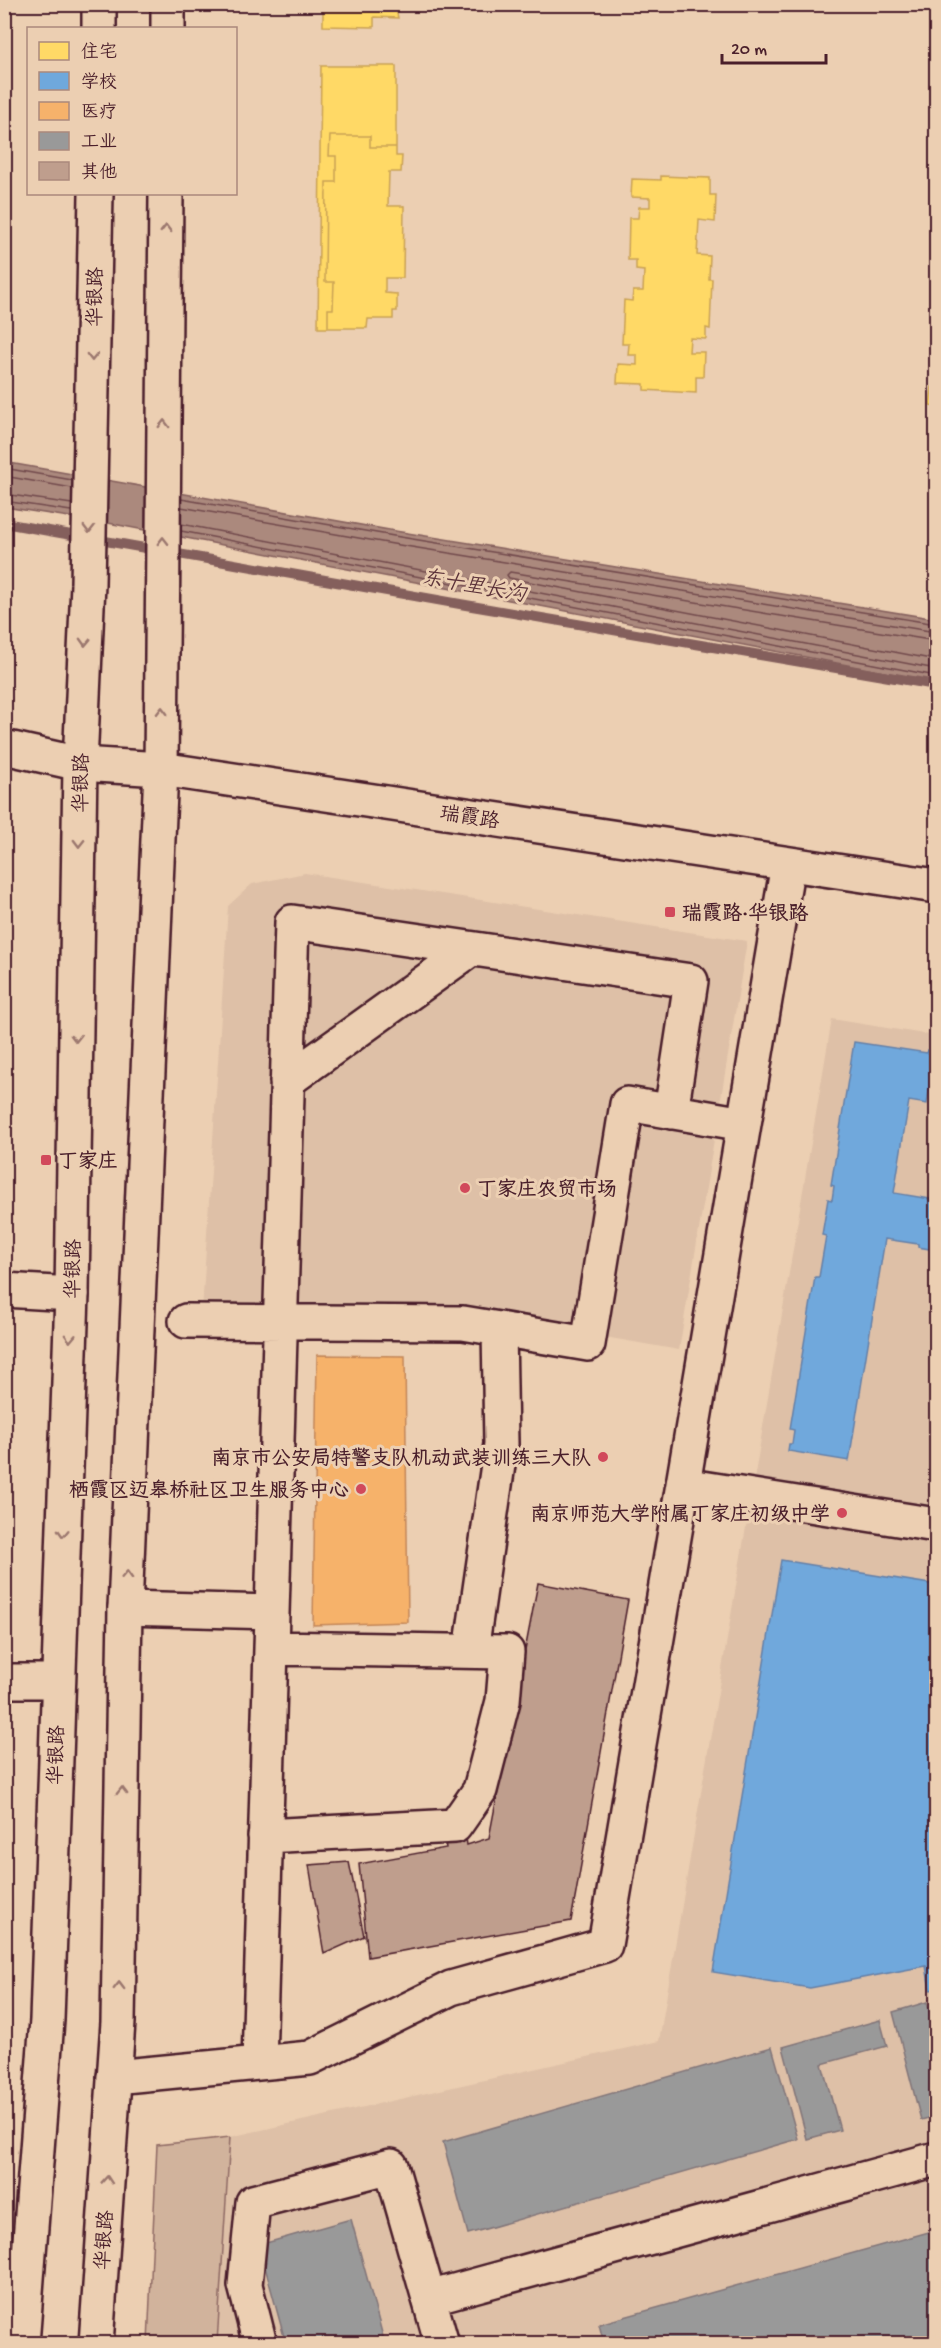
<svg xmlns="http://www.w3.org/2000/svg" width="941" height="2348" font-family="'Gochi Hand','LXGW WenKai TC',sans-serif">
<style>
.built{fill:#dec0a7}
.green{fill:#d1b39c;stroke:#8e6964;stroke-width:1.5}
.water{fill:#ab897d;stroke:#845f5c;stroke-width:1.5}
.homes{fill:#ffd966;stroke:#c9a154;stroke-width:1.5}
.schools{fill:#6fa8dc;stroke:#647fa7;stroke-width:1.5}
.health{fill:#f6b26b;stroke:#c28658;stroke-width:1.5}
.industry{fill:#999;stroke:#817478;stroke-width:1.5}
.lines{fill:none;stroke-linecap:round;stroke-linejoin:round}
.shore{stroke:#71494c;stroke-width:1.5}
.stream{stroke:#845f5c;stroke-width:10}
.building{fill:#bf9e8d;stroke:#4a1f2b;stroke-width:1.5}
.minor-casing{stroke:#4a1f2b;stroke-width:38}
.major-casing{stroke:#4a1f2b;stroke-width:38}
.minor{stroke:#eccfb2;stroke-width:33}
.major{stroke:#eccfb2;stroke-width:33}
.oneway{stroke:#9b776e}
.poi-dot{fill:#d1495b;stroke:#eccfb2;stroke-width:2}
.labels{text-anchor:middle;stroke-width:6;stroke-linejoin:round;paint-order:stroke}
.street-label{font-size:20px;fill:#4a1f2b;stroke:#eccfb2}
.poi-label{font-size:20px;font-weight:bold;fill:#4a1f2b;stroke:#eccfb2;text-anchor:start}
.water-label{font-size:21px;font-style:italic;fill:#5d343b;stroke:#eccfb2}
</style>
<rect width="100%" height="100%" fill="#eccfb2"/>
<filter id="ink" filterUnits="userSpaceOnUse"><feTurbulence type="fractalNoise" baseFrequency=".0167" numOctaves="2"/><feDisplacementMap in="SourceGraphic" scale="12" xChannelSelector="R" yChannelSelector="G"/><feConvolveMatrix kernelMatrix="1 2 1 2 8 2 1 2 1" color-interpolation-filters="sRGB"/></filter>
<g filter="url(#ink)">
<path class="built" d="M305,873l442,68 -68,409 -210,-37 -267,-2 26,-405 24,-22z
M832,1019l104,17v1307l-719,1 13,-207 429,-96z"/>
<path class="green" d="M230,2137l-13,206h-69l9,-198z"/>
<path class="water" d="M4,462l391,69 541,88v63l-828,-159 -103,-16z"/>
<path class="homes" d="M323,4h82v4h-9l2,10 -24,-1v10l-51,-1z
M321,66h75v81h-26v-11h-40l-1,20h7v26h-10l-1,100h9l-1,27h-5v19h-10z
M330,136h40v11h26v9h6l-1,16h-12l-1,34h16l-1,72h-18v15l12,1v17h-4v8h-25l-1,9h-39v-19h5l1,-27h-9l1,-100h10v-26h-7z
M661,176l49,2v17h6l-1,27 -16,-2 -2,35 13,1 -1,23h3l-2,50 -4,-1v11l-16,-1 -1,14h15l-1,25h-7v16l-52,-3v-6l-27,-1 1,-19 19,1v-10h-9l1,-11h-7l2,-44 8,1 1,-10h10l1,-20 -8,-1v-10h-8l1,-42h9l1,-11h11v-9l-19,-1 1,-18 29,1z
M932,387h4v35h-2l1,-16 -5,-1z"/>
<path class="schools" d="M854,1042l73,11 1,-3 7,2 -8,52 -18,-3 -15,92 42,7v50l-18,-3v-3l-33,-5 -36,222 -61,-10 1,-7h3l2,-14 -4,-1 25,-152h4l7,-41 -4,-1 6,-36 4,1 2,-14 -3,-1z
M781,1560l155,25v404l-6,1 -4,-24 -116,22 -97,-16z"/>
<path class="health" d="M317,1355l88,1 3,266 -95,3z"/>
<path class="industry" d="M927,2002l9,34v80l-15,4 -28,-108z
M880,2020l7,26 -65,18 18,66 -33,9 -24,-92z
M772,2047l26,92 -330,95 -25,-92z
M351,2219l34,125h-99l-27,-99z
M936,2230v114h-332l-5,-20z"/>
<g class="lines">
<path class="shore" d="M4,468l68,12
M4,476l68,12
M4,494l68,10
M181,499l213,37 542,88
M4,501l67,10
M181,507l212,37 543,88
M181,524l755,145
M181,531l755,145
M936,641l-426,-69 -3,3 2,3 427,82"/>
<path class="stream" d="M4,523l456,81 476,81"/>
</g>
<path class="building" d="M538,1583l90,17 -57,321 -203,36 -9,-93 87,-16 -1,-6 21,-4 1,7 22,-7z
M349,1862l15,74 -40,18 -15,-89z"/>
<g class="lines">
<defs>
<path id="minor" d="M4,747l76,17 81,5 775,117
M287,1081l184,-132
M4,1290l68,4
M186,1321l277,2 125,21 39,-240 117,20
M683,1485l253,40
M125,1608l147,4
M471,1651l30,-207 -2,-115
M4,1681h54
M265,1836l190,-10 25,-36 23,-89 4,-49 -236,-4
M259,2063l33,-1141 399,59 -20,131
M114,2077l196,-19 141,-70 154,-43 183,-1081
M429,2298l507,-139
M260,2344l-15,-59 8,-83 138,-36 51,178"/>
<path id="major" d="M99,28v-24
M168,28v-24
M22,2344l25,-324 25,-726 8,-530 8,-180 8,-390
M96,2344l22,-322 7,-414 36,-839 5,-575"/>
</defs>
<use href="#minor" class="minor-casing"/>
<use href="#major" class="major-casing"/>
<use href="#minor" class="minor"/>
<use href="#major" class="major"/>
</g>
<defs><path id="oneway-chevron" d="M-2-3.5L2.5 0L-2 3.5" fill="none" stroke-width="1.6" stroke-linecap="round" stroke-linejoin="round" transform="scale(1.5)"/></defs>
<g class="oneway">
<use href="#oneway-chevron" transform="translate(166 229) rotate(-89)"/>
<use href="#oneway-chevron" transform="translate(92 357) rotate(91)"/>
<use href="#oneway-chevron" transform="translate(164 424) rotate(-89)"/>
<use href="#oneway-chevron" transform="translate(89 529) rotate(91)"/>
<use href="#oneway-chevron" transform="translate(163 541) rotate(-90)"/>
<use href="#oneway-chevron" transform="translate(85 642) rotate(92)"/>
<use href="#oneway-chevron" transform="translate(162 711) rotate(-90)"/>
<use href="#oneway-chevron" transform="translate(79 843) rotate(91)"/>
<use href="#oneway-chevron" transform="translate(76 1038) rotate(91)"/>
<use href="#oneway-chevron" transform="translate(70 1338) rotate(92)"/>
<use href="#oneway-chevron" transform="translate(63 1533) rotate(92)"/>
<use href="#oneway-chevron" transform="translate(127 1575) rotate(-88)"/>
<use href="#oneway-chevron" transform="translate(122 1791) rotate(-89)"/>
<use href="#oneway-chevron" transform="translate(119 1986) rotate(-89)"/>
<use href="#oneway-chevron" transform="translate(107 2180) rotate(-86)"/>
</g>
</g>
<g class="poi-dot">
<rect x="664" y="906" width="12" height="12" rx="3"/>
<rect x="40" y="1154" width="12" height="12" rx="3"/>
<circle cx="465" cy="1188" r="6"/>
<circle cx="603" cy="1457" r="6"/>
<circle cx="361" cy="1489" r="6"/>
<circle cx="842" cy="1513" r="6"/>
</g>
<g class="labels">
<g class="street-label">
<text transform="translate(94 297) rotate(-89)" y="7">华银路</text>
<text transform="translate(80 783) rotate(-89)" y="7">华银路</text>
<text transform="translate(470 816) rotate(9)" y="7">瑞霞路</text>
<text transform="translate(72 1269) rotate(-89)" y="7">华银路</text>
<text transform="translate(55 1755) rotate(-88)" y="7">华银路</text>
<text transform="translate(103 2240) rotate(-86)" y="7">华银路</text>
</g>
<g class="poi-label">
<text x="682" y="919">瑞霞路·华银路</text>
<text x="58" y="1167">丁家庄</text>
<text x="477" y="1195">丁家庄农贸市场</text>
<text x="591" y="1464" text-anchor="end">南京市公安局特警支队机动武装训练三大队</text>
<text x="349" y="1496" text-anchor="end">栖霞区迈皋桥社区卫生服务中心</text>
<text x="830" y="1520" text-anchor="end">南京师范大学附属丁家庄初级中学</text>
</g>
<g class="water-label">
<text transform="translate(474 585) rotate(10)" y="7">东十里长沟</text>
</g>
</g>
<rect width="941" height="2348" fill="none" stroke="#eccfb2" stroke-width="24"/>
<rect x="12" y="12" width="917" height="2324" fill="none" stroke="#4a1f2b" stroke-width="2" filter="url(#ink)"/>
<rect x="27" y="27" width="210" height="168" fill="#eccfb2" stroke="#ab897c" stroke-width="1.5"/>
<rect x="39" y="42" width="30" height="18" fill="#ffd966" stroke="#ab897c" stroke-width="1.5"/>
<text x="81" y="57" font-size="18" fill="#4a1f2b">住宅</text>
<rect x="39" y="72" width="30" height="18" fill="#6fa8dc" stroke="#ab897c" stroke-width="1.5"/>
<text x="81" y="87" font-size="18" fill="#4a1f2b">学校</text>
<rect x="39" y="102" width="30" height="18" fill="#f6b26b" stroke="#ab897c" stroke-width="1.5"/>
<text x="81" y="117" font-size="18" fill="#4a1f2b">医疗</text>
<rect x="39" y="132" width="30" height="18" fill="#999999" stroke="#ab897c" stroke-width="1.5"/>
<text x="81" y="147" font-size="18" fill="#4a1f2b">工业</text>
<rect x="39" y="162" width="30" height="18" fill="#bf9e8d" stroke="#ab897c" stroke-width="1.5"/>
<text x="81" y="177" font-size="18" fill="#4a1f2b">其他</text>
<path d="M722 54v9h104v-9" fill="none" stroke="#4a1f2b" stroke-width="3"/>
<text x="731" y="54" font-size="18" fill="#4a1f2b" stroke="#eccfb2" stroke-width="4.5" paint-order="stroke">20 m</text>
</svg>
